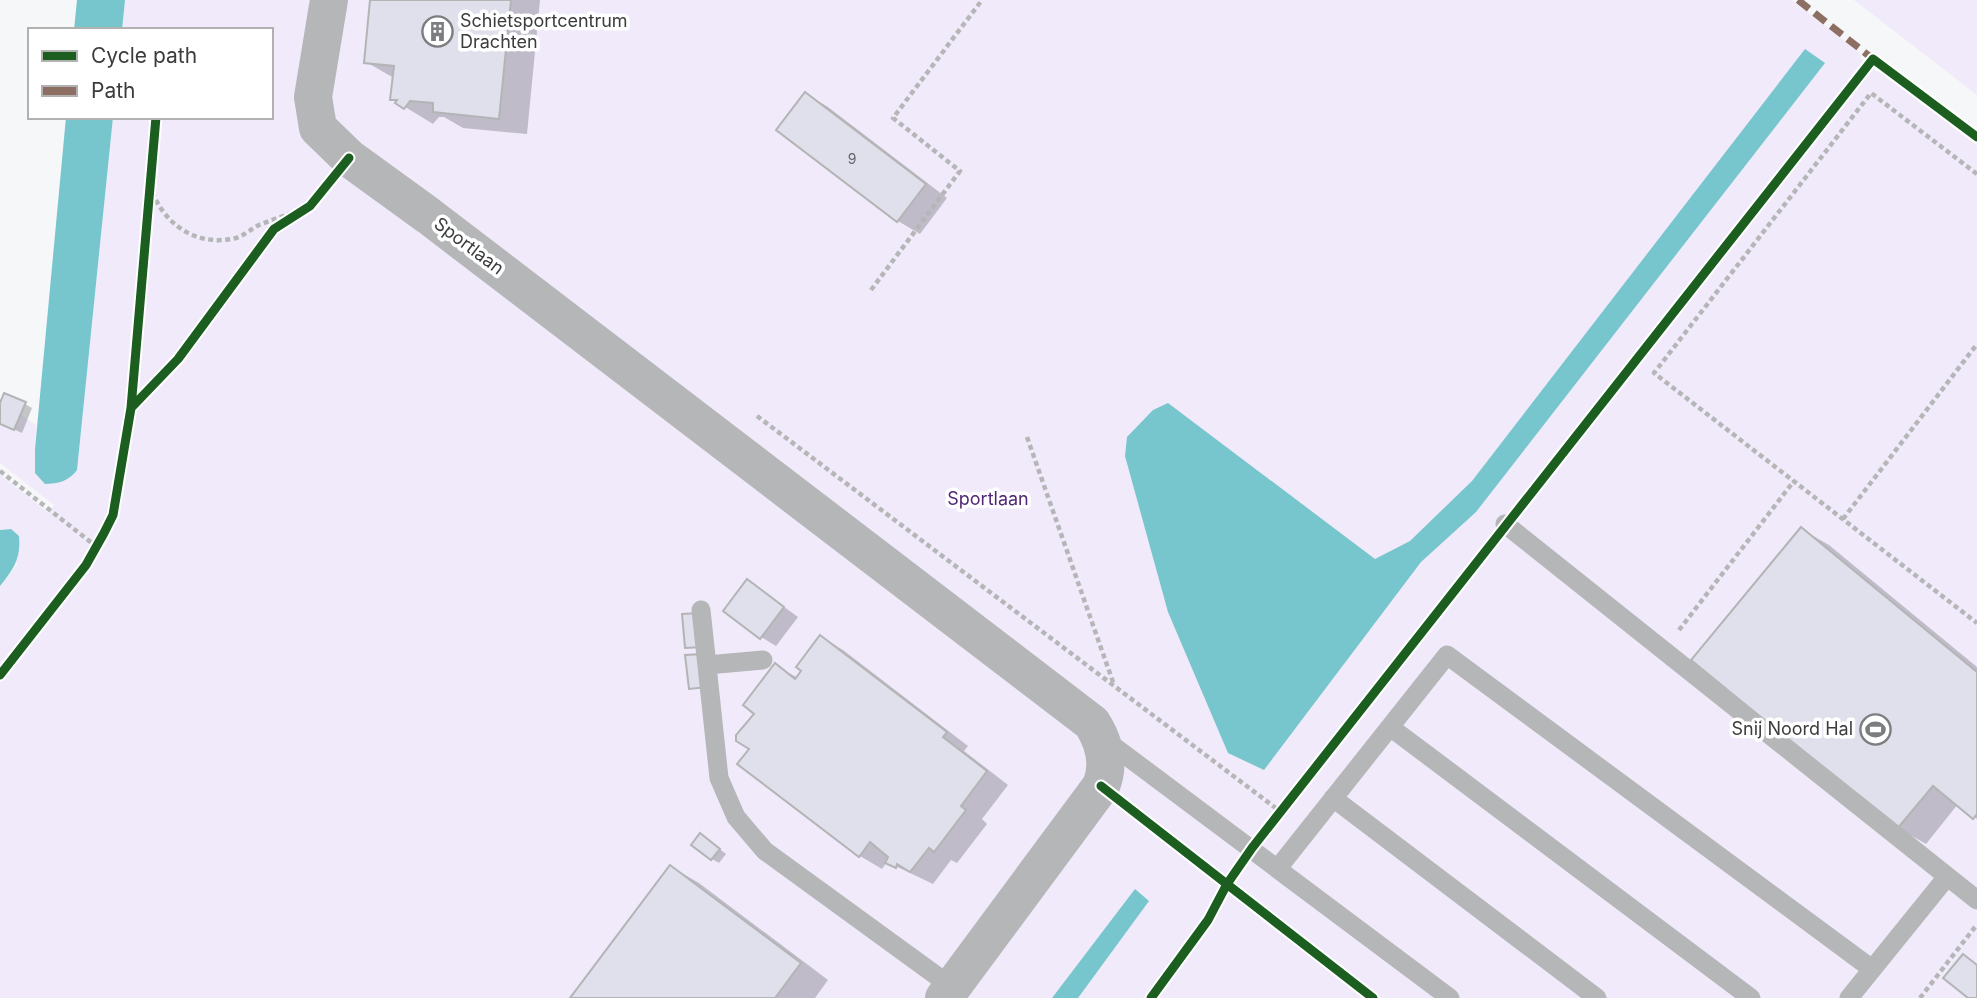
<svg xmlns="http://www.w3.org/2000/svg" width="1977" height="998" font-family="Inter,sans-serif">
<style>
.green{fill:#f0eafa}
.water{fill:#77c5cd}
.shadow{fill:#0003}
.building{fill:#dfe0ec;stroke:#b3b4b5;stroke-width:2}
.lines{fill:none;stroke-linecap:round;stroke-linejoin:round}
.path{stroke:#b5b6b7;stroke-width:4.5;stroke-dasharray:5 3.5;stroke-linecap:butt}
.service{stroke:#b5b6b7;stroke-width:19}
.minor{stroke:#b5b6b7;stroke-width:38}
.quiet{stroke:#8d6e63;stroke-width:7;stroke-dasharray:14 7;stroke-linecap:butt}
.cycleway-casing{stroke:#fff;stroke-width:13}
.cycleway{stroke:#1b5e20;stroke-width:9}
.labels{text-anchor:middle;stroke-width:7;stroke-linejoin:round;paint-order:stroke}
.number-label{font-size:14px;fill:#646569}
.poi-label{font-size:18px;fill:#3b3c3d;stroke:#fff;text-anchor:start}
.street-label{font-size:18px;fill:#3b3c3d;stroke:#fff}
.park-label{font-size:18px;fill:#512875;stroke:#fff}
</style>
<rect width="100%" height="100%" fill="#f6f7f9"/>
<path class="green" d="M125,0h1667l69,54 -1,4 17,14 3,-3 97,77v852h-1977v-412l17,-21 -6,-36 -11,1v-55l49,38 5,-8 -54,-42v-62l36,24 -1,24 42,21 36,-353h158v-87h-149z
M1854,0h123v95z"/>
<path class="water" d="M77,0h48l-3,30h-48z
M1805,49l20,14 -349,449 -55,50 -157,208 -36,-17 -60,-141 -43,-156 2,-19 26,-27 15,-7 207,156 35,-18 62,-60z
M66,117h47l-36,353c-8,11 -19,14 -32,14l-10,-11v-24z
M11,529l8,7c2,22 -5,33 -19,50v-56z
M1135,889l14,12 -71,97h-26z"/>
<path class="shadow" d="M372,0h168l-13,134 -64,-6 -19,-11h-5l-6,7 -41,-25 2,-21 -28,-16z
M806,94l22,13 119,91 -27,36 -22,-13 -119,-91z
M25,404l7,4 -10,25 -22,-10v-16z
M1801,529l28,16 148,122v152l-19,-15 -32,40 -28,-16z
M748,581l50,36 -22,29 -15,-9z
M821,637l22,13 125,96 -4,5 44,34 -26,34 5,5 -30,39 -6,-3 -18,24 -46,-22 -5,7 -22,-13 -108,-108 4,-35 20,-47 22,12z
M707,839l19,15 -7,9 -7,-4z
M671,867l28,16 129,97 -13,18h-243z"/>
<path class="building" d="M370,0h141l-12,119 -66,-7v-9l-23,-2 -6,8 -9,-6 2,-3h-7l4,-34 -30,-3z
M805,92l121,92 -29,38 -121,-92z
M4,393l22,9 -12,28 -14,-6v-21z
M1801,527l176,145v142l-4,5 -40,-33 -36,43 -206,-169z
M747,579l37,28 -24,32 -37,-28z
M700,613l3,34 -18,1 -3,-34z
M820,635l127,97 -4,5 44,34 -26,35 5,4 -32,42 -5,-4 -19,24 -13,-8 -1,4 -11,-5 3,-6 -18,-15 -11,15 -122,-93 12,-15 -13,-8v-6l18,-21 -11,-9 32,-42 20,16 6,-8 -5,-4z
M703,654l4,33 -18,2 -4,-34z
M700,833l20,16 -9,11 -20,-15z
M670,865l131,98 -26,35h-205z
M1963,954l14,11v33h-9l-25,-20z"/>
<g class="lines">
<path class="path" d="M1977,174l-106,-81 -217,280 323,250
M150,184c10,38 45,64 86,54 9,-3 15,-9 23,-13 17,-7 35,-12 51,-19
M871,290l89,-119 -67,-53 89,-118
M757,416l524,396
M1027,437l87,248
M0,471l97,76
M1843,519l134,-175
M1679,630l115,-149
M1920,998l55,-71"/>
<path class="service" d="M1505,524l472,376
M701,610l18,168 17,39 29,34 187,136
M707,665l56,-5
M1390,727l361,271
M1104,739l346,259
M1333,798l264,200
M1278,868l169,-213 425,314
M1849,998l97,-120"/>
<path class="minor" d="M329,0l-16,97 5,31 31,30 80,58 663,507c12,19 18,41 9,63l-157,212"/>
<path class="quiet" d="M1798,0l75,59"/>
<defs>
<path id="cycleway" d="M131,408l25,-291
M0,675l86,-110 18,-32 9,-18 18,-107 47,-49 96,-130 36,-23 39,-48
M1101,786l272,212
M1151,998l57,-78 19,-36 25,-36 621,-789 104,78"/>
</defs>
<use href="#cycleway" class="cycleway-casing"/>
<use href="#cycleway" class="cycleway"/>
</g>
<defs>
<symbol id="building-ring" viewBox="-11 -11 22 22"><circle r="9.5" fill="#fff" stroke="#7c7d7f" stroke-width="1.5"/><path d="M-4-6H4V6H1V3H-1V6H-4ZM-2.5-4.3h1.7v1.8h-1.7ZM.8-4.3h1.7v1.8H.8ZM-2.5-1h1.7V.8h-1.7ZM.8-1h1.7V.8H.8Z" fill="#7c7d7f"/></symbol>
<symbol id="stadium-ring" viewBox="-11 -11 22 22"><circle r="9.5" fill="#fff" stroke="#7c7d7f" stroke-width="1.5"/><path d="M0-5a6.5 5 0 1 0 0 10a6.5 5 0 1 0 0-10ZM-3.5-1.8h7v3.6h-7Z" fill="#7c7d7f"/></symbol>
</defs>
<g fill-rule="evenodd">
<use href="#building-ring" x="420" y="14" width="35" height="35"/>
<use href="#stadium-ring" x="1858" y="712" width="35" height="35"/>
</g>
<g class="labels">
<g class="number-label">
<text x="852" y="164">9</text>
</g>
<g class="poi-label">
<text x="460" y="27">Schietsportcentrum<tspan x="460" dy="21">Drachten</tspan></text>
<text x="1853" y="735" text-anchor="end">Snij Noord Hal</text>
</g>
<g class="street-label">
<text transform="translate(469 246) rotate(37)" y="6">Sportlaan</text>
</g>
<g class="park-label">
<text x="988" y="505">Sportlaan</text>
</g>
</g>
<rect x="28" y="28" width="245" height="91" fill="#ffffff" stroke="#b1b1b1" stroke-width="2"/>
<rect x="42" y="51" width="35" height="10" fill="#1b5e20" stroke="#b1b1b1" stroke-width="2"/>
<text x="91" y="63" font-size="21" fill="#3b3c3d">Cycle path</text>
<rect x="42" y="86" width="35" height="10" fill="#8d6e63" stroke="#b1b1b1" stroke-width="2"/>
<text x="91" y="98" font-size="21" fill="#3b3c3d">Path</text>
</svg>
